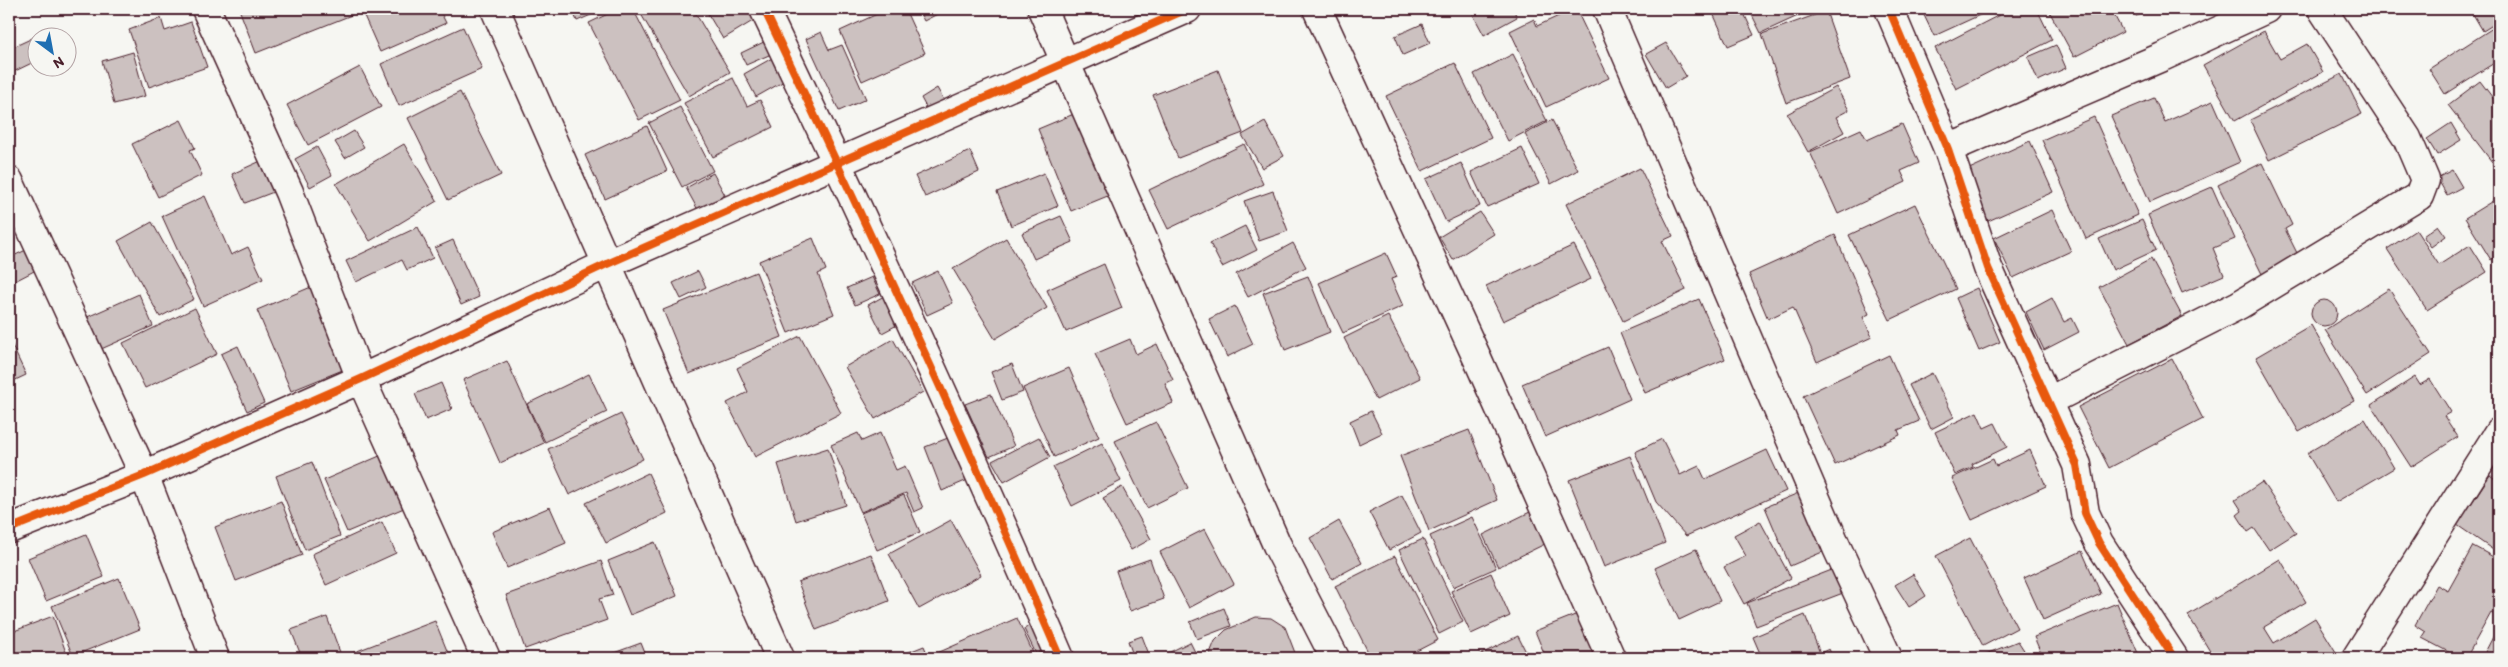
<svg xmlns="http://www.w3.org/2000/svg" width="2508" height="667" font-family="Itim,sans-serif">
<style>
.building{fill:#ccc1c0;stroke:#4a1f2b}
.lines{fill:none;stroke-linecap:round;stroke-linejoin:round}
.minor-casing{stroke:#4a1f2b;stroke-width:31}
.minor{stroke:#f6f6f2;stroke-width:28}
.cycleway-casing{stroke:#f6f6f2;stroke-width:11}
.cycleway{stroke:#e8590c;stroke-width:8}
</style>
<rect width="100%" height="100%" fill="#f6f6f2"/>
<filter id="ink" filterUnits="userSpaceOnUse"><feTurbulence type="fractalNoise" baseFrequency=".02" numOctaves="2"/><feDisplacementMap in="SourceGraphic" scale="10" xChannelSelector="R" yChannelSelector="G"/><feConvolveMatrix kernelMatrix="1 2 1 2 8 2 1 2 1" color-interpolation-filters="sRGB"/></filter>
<g filter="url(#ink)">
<path class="building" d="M239,9h113l2,5 -98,39z
M361,9h78l7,14 -66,29z
M572,9h33l-28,12z
M618,9h15l47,91 -41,20 -50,-97z
M638,9h55l37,63 -41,24z
M705,9h51l5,7 -38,23z
M888,9h17l20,44 -63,28 -22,-50z
M918,9h29l-23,12z
M1470,9h43l4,8 -33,18z
M1574,9h2l33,69 -63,29 -36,-76 24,-12 3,7z
M1711,9h31l12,26 -26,11z
M1749,9h64l-52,24z
M1921,9h72l-59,27z
M2011,9h26l15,31 -96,49 -21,-41z
M2048,9h63l12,23 -49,25z
M2134,9h22l-20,7z
M2470,9h29v12l-16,10z
M1826,11l24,68 -64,24 -24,-69z
M161,18l4,13 26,-9 16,45 -58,20 -20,-57z
M1422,24l8,19 -27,12 -8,-19z
M2499,24v36l-54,34 -16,-25z
M463,27l19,42 -83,37 -18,-42z
M2264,31l16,28 27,-15 16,28 -88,49 -32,-56z
M821,32l8,18 13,-5 24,54 -27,12 -33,-72z
M39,35l-1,25 -29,14v-25z
M770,39l6,13 -30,13 -5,-12z
M1666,43l20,33 -20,12 -20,-34z
M2056,45l10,23 -28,13 -10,-24z
M133,52l12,44 -31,8 -12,-43z
M1513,54l34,67 -39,20 -34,-67z
M774,57l12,23 -30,17 -12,-23z
M1455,63l36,75 -69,33 -36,-75z
M360,67l21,40 -73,38 -21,-40z
M1218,70l25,63 -65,25 -25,-63z
M2342,74l20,40 -93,46 -19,-40z
M733,78l14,28 13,-6 13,27 -60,30 -29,-54z
M2480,81l19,25v65l-51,-66z
M1836,87l13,23 -13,7 8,15 -36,20 -21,-38z
M937,88l8,14 -17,9 -7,-13z
M460,92l41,83 -53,25 -40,-82z
M2154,98l11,24 48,-21 27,61 -90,40 -39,-86z
M680,107l33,64 -31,16 -33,-64z
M1081,111l34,82 -44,18 -33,-82z
M2094,117l44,98 -52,24 -44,-99z
M181,120l14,28 -5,2 12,25 -44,22 -26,-53z
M1552,120l26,50 -27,14 -26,-50z
M1265,122l19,34 -22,12 -20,-33z
M2451,123l10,17 -24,15 -10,-16z
M1902,124l17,39 -18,8 5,11 -68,32 -28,-62 51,-23 6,11z
M647,126l20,45 -62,28 -20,-44z
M354,131l10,16 -19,11 -10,-16z
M2030,141l23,51 -65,29 -23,-50z
M404,144l33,57 -67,40 -34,-57z
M1244,144l19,40 -95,45 -19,-39z
M317,147l15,28 -22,12 -15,-28z
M1522,148l17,36 -52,23 -16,-35z
M970,151l9,21 -54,25 -10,-21z
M263,160l13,31 -31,12 -13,-29z
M1461,163l19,43 -34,16 -20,-43z
M2262,163l30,62 -7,4 14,28 -36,19 -45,-91z
M1640,168l33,68 -11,5 24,49 -63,31 -57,-117z
M2452,170l10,17 -15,8 -10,-17z
M713,173l12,22 -27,15 -12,-22z
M1044,173l14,33 -47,20 -14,-34z
M2212,187l23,52 -22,9 11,27 -42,18 -34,-78z
M1273,191l15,40 -29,10 -15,-40z
M205,196l26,59 17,-8 15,32 -60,27 -41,-90z
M2499,197v58l-8,5 -26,-42z
M1915,204l41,85 -66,31 -41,-85z
M2052,210l19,41 -58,27 -19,-40z
M1480,212l14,22 -41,26 -14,-23z
M1061,216l12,26 -39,17 -12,-26z
M2142,220l14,30 -43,20 -14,-31z
M152,222l42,77 -34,18 -42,-76z
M2438,225l8,11 -15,11 -8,-11z
M1245,226l12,24 -35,17 -12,-24z
M418,227l15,31 -26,12 -5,-10 -46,22 -10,-21z
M2416,230l23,35 31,-20 17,27 -60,38 -40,-61z
M1835,235l34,79 -6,3 9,20 -55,25 -24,-55 -25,12 -19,-45z
M813,238l13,32 -8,4 16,40 -46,19 -29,-72z
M1006,238l41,70 -52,31 -42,-70z
M453,240l26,57 -18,8 -26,-57z
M1293,243l13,24 -58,30 -12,-23z
M1574,245l17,34 -88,42 -17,-35z
M26,250l10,20 -23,12 -4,-9v-15z
M1386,253l11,24 -6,2 12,27 -60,27 -24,-50z
M2151,259l31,57 -53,28 -30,-57z
M1104,264l18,44 -56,24 -19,-42z
M698,271l8,16 -25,12 -8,-16z
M938,271l15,32 -26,12 -15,-32z
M756,272l26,65 -93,37 -26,-64z
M1308,276l22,56 -45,18 -22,-57z
M872,277l8,17 -25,11 -8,-17z
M311,287l34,82 -54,22 -34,-81z
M1977,288l23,54 -21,9 -23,-53z
M2389,289l42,65 -64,41 -42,-65z
M139,294l14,32 -54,24 -14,-32z
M884,296l15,28 -17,9 -14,-28z
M2052,298l12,24 8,-4 7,14 -35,18 -18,-38z
M1699,299l26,60 -80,34 -25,-60z
M2311 313a13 13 0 1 1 26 0a13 13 0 1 1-26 0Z
M1235,306l18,38 -26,13 -18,-38z
M195,308l22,46 -72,34 -22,-45z
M1388,316l32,62 -44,22 -32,-62z
M2311,325l43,76 -55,31 -43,-75z
M800,336l41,77 -86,44 -28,-54 21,-11 -11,-24z
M9,339l17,36 -17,8z
M893,339l30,53 -48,27 -30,-52z
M1130,339l6,15 21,-10 16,36 -8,3 8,20 -46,20 -32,-69z
M238,346l26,57 -17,8 -26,-57z
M1608,347l22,52 -85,38 -23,-53z
M1889,355l30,66 -21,9 2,5 -65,30 -32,-69z
M2172,359l31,60 -94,49 -31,-61z
M507,361l37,82 -44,20 -37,-83z
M1012,364l11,28 -21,8 -11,-28z
M1069,368l30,69 -45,20 -31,-69z
M1932,373l22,44 -23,12 -22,-44z
M589,374l18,38 -62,30 -18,-38z
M2415,377l5,8 10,-6 21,33 -7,4 14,21 -47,30 -40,-62z
M441,383l11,26 -26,11 -11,-26z
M991,394l23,52 -25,11 -24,-53z
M1371,411l11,22 -23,11 -9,-23z
M1977,412l7,16 11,-5 12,24 -35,17 1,3 -18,8 -20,-43z
M621,414l22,45 -74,36 -21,-46z
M2365,419l29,49 -58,34 -29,-49z
M1156,422l32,66 -41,20 -32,-67z
M1469,430l28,70 -68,31 -29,-75z
M858,433l4,8 18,-8 16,37 9,-4 18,42 -9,4 -8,-19 -45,19 -30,-67z
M953,436l17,43 -28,12 -17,-44z
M1039,437l11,20 -46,25 -12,-21z
M1662,439l18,36 19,-9 6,13 62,-29 19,41 -100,45 -30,-34 -21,-50z
M1102,443l19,38 -49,25 -19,-39z
M828,448l18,57 -50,16 -18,-57z
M2030,450l16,36 -74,34 -20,-42 41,-19 3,7z
M382,455l22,53 -57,24 -23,-52z
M1630,456l35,87 -61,24 -35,-87z
M312,462l28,74 -35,14 -29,-74z
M648,473l19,40 -61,30 -20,-40z
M2490,475l9,7v72l-42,-29z
M2262,482l34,51 -27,17 -15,-22 -6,4 -11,-17 5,-4 -7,-11z
M1122,487l29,52 -20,11 -28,-52z
M1808,489l26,58 -44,19 -25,-59z
M904,495l16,37 -43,18 -16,-37z
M1402,495l19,38 -32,17 -20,-38z
M281,501l21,54 -66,26 -21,-54z
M550,507l16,36 -59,25 -15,-36z
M1534,510l15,32 -51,25 -15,-32z
M1472,517l24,51 -43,19 -23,-51z
M951,520l30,55 -62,34 -30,-55z
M1339,521l23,42 -30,16 -22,-41z
M1760,521l31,57 -47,26 -20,-37 22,-11 -12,-21z
M382,522l14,31 -70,32 -14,-31z
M1205,529l29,55 -45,24 -29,-56z
M86,534l18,43 -58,24 -18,-43z
M1970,538l47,90 -34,18 -47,-90z
M1423,539l40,83 -24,12 -40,-84z
M655,542l22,54 -47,19 -22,-54z
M2473,546l26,14v57l-8,-4 -25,45h-6l-38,-20 4,-6 -11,-7 22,-40 11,6z
M1696,549l24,52 -41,19 -24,-52z
M2082,551l19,43 -58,26 -19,-42z
M871,554l18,47 -73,29 -18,-48z
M1395,556l43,84 -35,18h-32l-36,-72z
M1150,559l14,40 -34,12 -14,-40z
M2280,559l26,43 -42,25 10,16 41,-25 21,34 -10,6h-112l-26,-43z
M601,561l12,34 -14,4 8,21 -82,29 -19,-54z
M1842,566l9,24 -95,36 -9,-23z
M1491,573l19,43 -39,18 -20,-43z
M1913,574l13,22 -17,11 -14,-22z
M119,578l21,51 -67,27 -21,-50z
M2117,603l23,55h-97l-9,-21z
M1224,608l7,18 -34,13 -7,-17z
M1580,613l18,45h-52l-11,-27z
M1805,615l15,38 9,-4 4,9h-71l-9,-21z
M53,616l15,42h-55l-4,-12v-13z
M327,617l14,38 -10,3h-29l-11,-28z
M1256,617l15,1 14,9 12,31h-89l7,-17 11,-11z
M1017,618l17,37 -7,3h-90l-2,-4z
M435,621l15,37h-96l-2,-5z
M1037,622l13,25 -14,7 -12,-25z
M2494,635l5,3v20h-17z
M1142,636l8,21 -16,1 -6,-17z
M1518,636l11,22h-48l-2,-3z
M2018,641l11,17h-53z
M1190,642l8,16h-40z
M641,643l6,15h-47z
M924,646l5,12h-35z"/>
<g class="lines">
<defs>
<path id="minor" d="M206,9l83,183 72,187 125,279
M495,9l285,649
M764,9c102,214 202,430 296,649
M1042,9l235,536 58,113
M1317,9l161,351 133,298
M1607,9l230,539 51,110
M1889,9l59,140 40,119 89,197 8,48 14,30 75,115
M1948,149l214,-92 104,-48
M9,181l135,294 71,183
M2049,401l190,-96 180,-109 6,-16 -18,-42 -85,-129
M9,529l135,-54 217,-96 246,-115 580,-255
M2356,658l143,-226"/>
</defs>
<use href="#minor" class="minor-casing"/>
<use href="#minor" class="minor"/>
<defs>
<path id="cycleway" d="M764,9c102,214 202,430 296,649
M1889,9l59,140 40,119 89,197 8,48 14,30 75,115
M9,529l135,-54 217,-96 246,-115 580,-255"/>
</defs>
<use href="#cycleway" class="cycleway-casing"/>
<use href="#cycleway" class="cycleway"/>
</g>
</g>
<rect width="2508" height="667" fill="none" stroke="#f6f6f2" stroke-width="30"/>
<rect x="15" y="15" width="2478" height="637" fill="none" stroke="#4a1f2b" stroke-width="2" filter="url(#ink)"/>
<g transform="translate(52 52) rotate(148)"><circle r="24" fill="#f6f6f2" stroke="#b1a0a2"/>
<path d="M0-4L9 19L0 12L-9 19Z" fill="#1f6fb2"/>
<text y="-8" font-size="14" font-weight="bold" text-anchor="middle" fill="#4a1f2b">N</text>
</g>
</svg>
